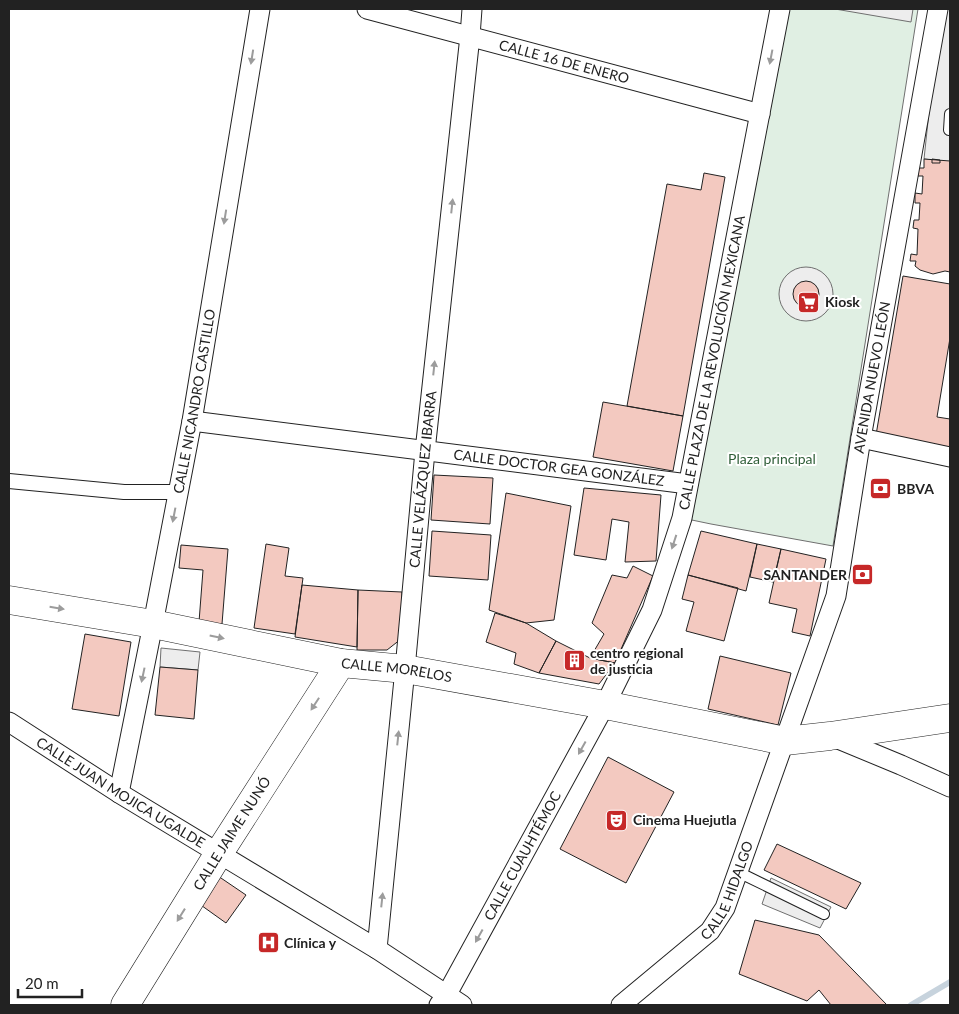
<svg xmlns="http://www.w3.org/2000/svg" width="959" height="1014" font-family="Lato,sans-serif">
<style>
.green{fill:#e0efe3;stroke:#6f6f6f}
.parking{fill:#ededed;stroke:#6f6f6f}
.lines{fill:none;stroke-linecap:round;stroke-linejoin:round}
.stream{stroke:#c7d3dd;stroke-width:6}
.building{fill:#f3c9c0;stroke:#222}
.service-casing{stroke:#222;stroke-width:12}
.pedestrian-casing{stroke:#222;stroke-width:16}
.minor-casing{stroke:#222;stroke-width:21}
.secondary-casing{stroke:#222;stroke-width:29}
.service{stroke:#fff;stroke-width:10}
.pedestrian{stroke:#fff;stroke-width:14}
.minor{stroke:#fff;stroke-width:19}
.secondary{stroke:#fff;stroke-width:28}
.oneway{fill:#9c9c9c}
.labels{text-anchor:middle;stroke-width:4;stroke-linejoin:round;paint-order:stroke}
.street-label{font-size:14px;fill:#222;stroke:#fff}
.poi-label{font-size:14px;font-weight:bold;fill:#222;stroke:#fff;text-anchor:start}
.park-label{font-size:14px;fill:#2f5e38;stroke:#fff}
</style>
<rect width="100%" height="100%" fill="#fff"/>
<path class="green" d="M787,9h131l-85,537 -122,-22 -24,-5z"/>
<path class="parking" d="M835,9h78l-2,13z
M940,9h10v153l-26,-3z
M779 294a27 27 0 1 1 54 0a27 27 0 1 1-54 0Z
M161,648l39,4 -2,18 -38,-3z
M771,878l60,29 -11,21 -58,-24z"/>
<g class="lines">
<path class="stream" d="M911,1005l39,-23"/>
</g>
<path class="building" d="M924,159l26,2v111l-5,-1 -12,3 -13,-4 -5,-4 1,-5h-6l1,-7 6,1 1,-26 -5,-1 1,-8h5l1,-17h-5v-10l7,1 1,-18h-6v-8h7z
M932,159l8,1v3h-8z
M704,173l21,4 -42,239 -56,-10 40,-222 34,6z
M903,276l47,8v54l-13,79 13,2v32l-74,-16z
M793 294a13 13 0 1 1 26 0a13 13 0 1 1-26 0Z
M603,402l80,14 -10,55 -80,-14z
M434,475l59,3 -3,46 -59,-4z
M584,488l77,7 -5,66 -31,1 4,-40 -17,-3 -6,41 -32,-5z
M506,493l65,13 -17,114 -28,3 -37,-13z
M432,531l59,4 -3,45 -59,-4z
M701,531l56,13 -11,47 -58,-16z
M266,544l23,4 -4,28 18,2 -8,56 -41,-6z
M757,544l24,5 -8,33 -23,-5z
M181,545l47,4 -6,75 -23,-2 4,-52 -24,-2z
M781,549l45,10 -16,77 -18,-4 5,-23 -28,-6z
M633,566l20,10 -38,87 -25,-5 14,-24 -12,-11 20,-48 15,3z
M688,575l50,13 -14,53 -38,-10 8,-29 -12,-3z
M302,585l56,5 -1,57 -62,-10z
M358,590l44,2 -1,47 -14,11h-30z
M495,613l31,10 30,18 -17,32 -25,-9 2,-11 -30,-11z
M85,634l46,8 -12,74 -47,-7z
M556,641l34,17 25,5 -16,21 -60,-11z
M720,656l71,17 -13,52 -70,-16z
M160,667l38,3 -4,49 -39,-4z
M608,757l66,35 -48,91 -66,-34z
M777,844l84,39 -15,26 -82,-39z
M218,876l28,19 -20,28 -28,-20z
M755,920l64,15 68,70h-56l-12,-15 -12,11 -68,-27z"/>
<g class="lines">
<defs>
<path id="service" d="M949,130l1,-16
M738,872l86,42"/>
<path id="pedestrian" d="M9,481l115,11h54"/>
<g id="minor">
<path id="s1" d="M367,9l393,105"/>
<path id="s2" d="M192,421l496,63"/>
<path d="M861,438l89,19"/>
<path id="s3" d="M9,722l110,71 258,156 85,56"/>
<path d="M831,736l70,29 49,22"/>
<path id="s4" d="M119,793l34,-169 39,-203 68,-412"/>
<path id="s5" d="M377,949l28,-280 20,-218 45,-415 2,-27"/>
<path id="s6" d="M439,1005l8,-11 158,-289 47,-95 30,-92 98,-509"/>
<path id="s7" d="M621,1005l89,-74 15,-23 111,-312 25,-158 77,-429"/>
</g>
<g id="secondary">
<path id="s8" d="M9,600l144,24 188,39 64,6 200,36 180,36 45,-5 120,-18"/>
<path id="s9" d="M125,1005l94,-152 122,-190"/>
</g>
</defs>
<use href="#service" class="service-casing"/>
<use href="#pedestrian" class="pedestrian-casing"/>
<use href="#minor" class="minor-casing"/>
<use href="#secondary" class="secondary-casing"/>
<use href="#service" class="service"/>
<use href="#pedestrian" class="pedestrian"/>
<use href="#minor" class="minor"/>
<use href="#secondary" class="secondary"/>
</g>
<defs><path id="oneway-solid" d="M-6-.8H1V-3.2L6.5 0L1 3.2V.8H-6Z" transform="scale(1.25)"/></defs>
<g class="oneway">
<use href="#oneway-solid" transform="translate(252 57) rotate(99)"/>
<use href="#oneway-solid" transform="translate(771 57) rotate(101)"/>
<use href="#oneway-solid" transform="translate(452 206) rotate(-84)"/>
<use href="#oneway-solid" transform="translate(225 217) rotate(99)"/>
<use href="#oneway-solid" transform="translate(434 368) rotate(-84)"/>
<use href="#oneway-solid" transform="translate(174 515) rotate(101)"/>
<use href="#oneway-solid" transform="translate(674 542) rotate(108)"/>
<use href="#oneway-solid" transform="translate(57 608) rotate(9)"/>
<use href="#oneway-solid" transform="translate(217 637) rotate(12)"/>
<use href="#oneway-solid" transform="translate(143 675) rotate(102)"/>
<use href="#oneway-solid" transform="translate(315 704) rotate(123)"/>
<use href="#oneway-solid" transform="translate(398 738) rotate(-84)"/>
<use href="#oneway-solid" transform="translate(582 748) rotate(119)"/>
<use href="#oneway-solid" transform="translate(382 900) rotate(-84)"/>
<use href="#oneway-solid" transform="translate(181 915) rotate(122)"/>
<use href="#oneway-solid" transform="translate(479 936) rotate(119)"/>
</g>
<defs>
<symbol id="supermarket-square" viewBox="-11 -11 22 22"><rect x="-9" y="-9" width="18" height="18" rx="4" fill="#c62828" stroke="#fff"/><path d="M-6-5.5h2.5l.6 2H6L4.5 2H-2.5L-4.4-4H-6ZM-1.5 3.2a1.3 1.3 0 1 0 .1 0ZM3 3.2a1.3 1.3 0 1 0 .1 0Z" fill="#fff"/></symbol>
<symbol id="bank-square" viewBox="-11 -11 22 22"><rect x="-9" y="-9" width="18" height="18" rx="4" fill="#c62828" stroke="#fff"/><path d="M-6-4H6V4H-6ZM0-2.3a2.3 2.3 0 1 0 0 4.6a2.3 2.3 0 1 0 0-4.6Z" fill="#fff"/></symbol>
<symbol id="building-square" viewBox="-11 -11 22 22"><rect x="-9" y="-9" width="18" height="18" rx="4" fill="#c62828" stroke="#fff"/><path d="M-4-6H4V6H1V3H-1V6H-4ZM-2.5-4.3h1.7v1.8h-1.7ZM.8-4.3h1.7v1.8H.8ZM-2.5-1h1.7V.8h-1.7ZM.8-1h1.7V.8H.8Z" fill="#fff"/></symbol>
<symbol id="theatre-square" viewBox="-11 -11 22 22"><rect x="-9" y="-9" width="18" height="18" rx="4" fill="#c62828" stroke="#fff"/><path d="M-5-5.5Q0-4 5-5.5V0Q5 5 0 6Q-5 5-5 0ZM-3.3-2.5H-1v1.5H-3.3ZM1-2.5H3.3v1.5H1ZM-2.8 1Q0 5.5 2.8 1Z" fill="#fff"/></symbol>
<symbol id="hospital-square" viewBox="-11 -11 22 22"><rect x="-9" y="-9" width="18" height="18" rx="4" fill="#c62828" stroke="#fff"/><path d="M-5-5h3v3.5h4V-5h3V5h-3V1.5h-4V5h-3Z" fill="#fff"/></symbol>
</defs>
<g fill-rule="evenodd">
<use href="#supermarket-square" x="796" y="290" width="25" height="25"/>
<use href="#bank-square" x="868" y="476" width="25" height="25"/>
<use href="#bank-square" x="850" y="562" width="25" height="25"/>
<use href="#building-square" x="562" y="648" width="25" height="25"/>
<use href="#theatre-square" x="604" y="808" width="25" height="25"/>
<use href="#hospital-square" x="256" y="930" width="25" height="25"/>
</g>
<g class="labels">
<g class="street-label">
<text dy="5" stroke="none"><textPath href="#s1" startOffset="204">CALLE 16 DE ENERO</textPath></text>
<text dy="5" stroke="none"><textPath href="#s6" startOffset="704">CALLE PLAZA DE LA REVOLUCIÓN MEXICANA</textPath></text>
<text dy="5" stroke="none"><textPath href="#s7" startOffset="696">AVENIDA NUEVO LEÓN</textPath></text>
<text dy="5" stroke="none"><textPath href="#s4" startOffset="399">CALLE NICANDRO CASTILLO</textPath></text>
<text dy="5" stroke="none"><textPath href="#s2" startOffset="370">CALLE DOCTOR GEA GONZÁLEZ</textPath></text>
<text dy="5" stroke="none"><textPath href="#s5" startOffset="472">CALLE VELÁZQUEZ IBARRA</textPath></text>
<text dy="5" stroke="none"><textPath href="#s8" startOffset="394">CALLE MORELOS</textPath></text>
<text dy="5" stroke="none"><textPath href="#s3" startOffset="132">CALLE JUAN MOJICA UGALDE</textPath></text>
<text dy="5" stroke="none"><textPath href="#s9" startOffset="202">CALLE JAIME NUNÓ</textPath></text>
<text dy="5" stroke="none"><textPath href="#s6" startOffset="171">CALLE CUAUHTÉMOC</textPath></text>
<text dy="5" stroke="none"><textPath href="#s7" startOffset="160">CALLE HIDALGO</textPath></text>
</g>
<g class="poi-label">
<text x="825" y="307">Kiosk</text>
<text x="897" y="494">BBVA</text>
<text x="847" y="580" text-anchor="end">SANTANDER</text>
<text x="590" y="658">centro regional<tspan x="590" dy="16">de justicia</tspan></text>
<text x="633" y="825">Cinema Huejutla</text>
<text x="284" y="948">Clínica y</text>
</g>
<g class="park-label">
<text x="772" y="464">Plaza principal</text>
</g>
</g>
<rect width="959" height="1014" fill="none" stroke="#222222" stroke-width="20"/>
<path d="M18 989v8h64v-8" fill="none" stroke="#222222" stroke-width="2.5"/>
<text x="25" y="989" font-size="15" fill="#222222" stroke="#ffffff" stroke-width="4" paint-order="stroke">20 m</text>
</svg>
